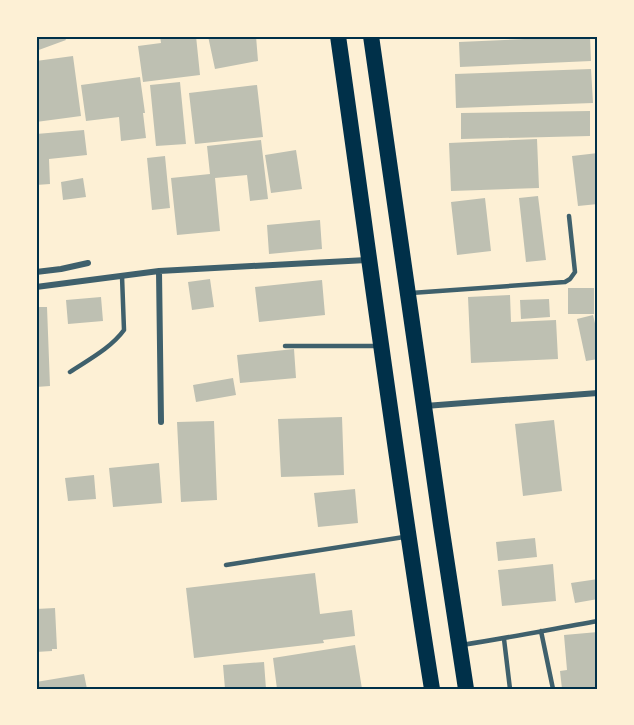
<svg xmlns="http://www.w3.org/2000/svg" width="634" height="725" font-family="'PT Sans',sans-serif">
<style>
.building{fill:#bec0b2}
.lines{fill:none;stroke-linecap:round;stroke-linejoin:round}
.service{stroke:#3f606c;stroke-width:4.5}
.minor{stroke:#3f606c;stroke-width:6}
.trunk{stroke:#003049;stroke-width:16}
.neatline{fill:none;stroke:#003049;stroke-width:2}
</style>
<rect width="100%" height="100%" fill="#fdf0d5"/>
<path class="building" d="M36,36h28l2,4 -30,11z
M160,36h36l4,39 -57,7 -5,-36 23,-3z
M208,36h48l2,25 -43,8z
M590,36l1,25 -131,6 -1,-25z
M73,56l8,60 -45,6v-61z
M591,69l2,34 -137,5 -1,-34z
M140,77l5,36h-2l3,25 -25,3 -2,-24 -33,4 -5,-36z
M180,82l6,62 -30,2 -6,-61z
M257,85l6,52 -68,7 -6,-51z
M590,111v25l-129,3v-26z
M84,130l3,25 -38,4 1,25 -14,1v-51z
M537,139l2,49 -88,3 -2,-48z
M261,140l7,59 -18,2 -3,-26 -32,3 5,53 -43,4 -6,-57 39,-4 -3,-28z
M296,150l6,39 -31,4 -6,-38z
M598,153v51l-20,2 -6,-50z
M165,156l5,52 -18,2 -5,-52z
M83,178l3,19 -23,3 -2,-18z
M538,196l8,64 -20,2 -7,-64z
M485,198l6,53 -34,4 -6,-53z
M320,220l2,29 -53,5 -2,-29z
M210,279l4,28 -22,3 -4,-28z
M322,280l3,35 -66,7 -4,-35z
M568,288h26v26h-26z
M510,295l1,27 45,-2 2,39 -87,4 -3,-66z
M101,297l2,24 -35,3 -2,-24z
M549,299l1,18 -29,2 -1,-19z
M36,307h11l3,79 -14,1z
M593,315l5,21v23l-12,2 -9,-42z
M294,349l2,29 -56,5 -3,-28z
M233,378l3,17 -40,7 -3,-17z
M342,417l2,58 -63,2 -3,-58z
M554,420l8,71 -39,5 -8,-72z
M214,421l3,79 -36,2 -4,-80z
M159,463l3,40 -49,4 -4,-39z
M94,475l2,24 -28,2 -3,-23z
M355,489l3,34 -40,4 -4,-34z
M535,538l2,19 -39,4 -2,-19z
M553,564l3,37 -54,5 -4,-36z
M315,573l5,41 32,-4 3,26 -32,4 1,3 -130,15 -8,-70z
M598,579v20l-23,4 -4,-20z
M55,608l2,41h-5v2l-16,1v-43z
M598,632v57h-36l-2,-18 7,-1 -3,-35z
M355,645l7,44h-85l-4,-31z
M264,662l2,27h-41l-2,-24z
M84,674l3,15h-51v-7z"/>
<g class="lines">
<path class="service" d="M411,293l154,-11 5,-3 5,-7 -6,-56
M285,346h91
M70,372c18,-12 41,-24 54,-42l-2,-54
M226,565l178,-28
M541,631l12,58
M504,639l6,50
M462,645c45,-7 90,-16 136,-24"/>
<path class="minor" d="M159,271l2,151
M36,272l25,-3 27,-6
M36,287l123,-16 208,-11
M425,406l173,-13"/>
<path class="trunk" d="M338,36c31,218 59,436 94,653
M371,36l70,489 25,164"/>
</g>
<rect width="634" height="725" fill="none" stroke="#fdf0d5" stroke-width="75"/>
<rect x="38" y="38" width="558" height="650" class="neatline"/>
</svg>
